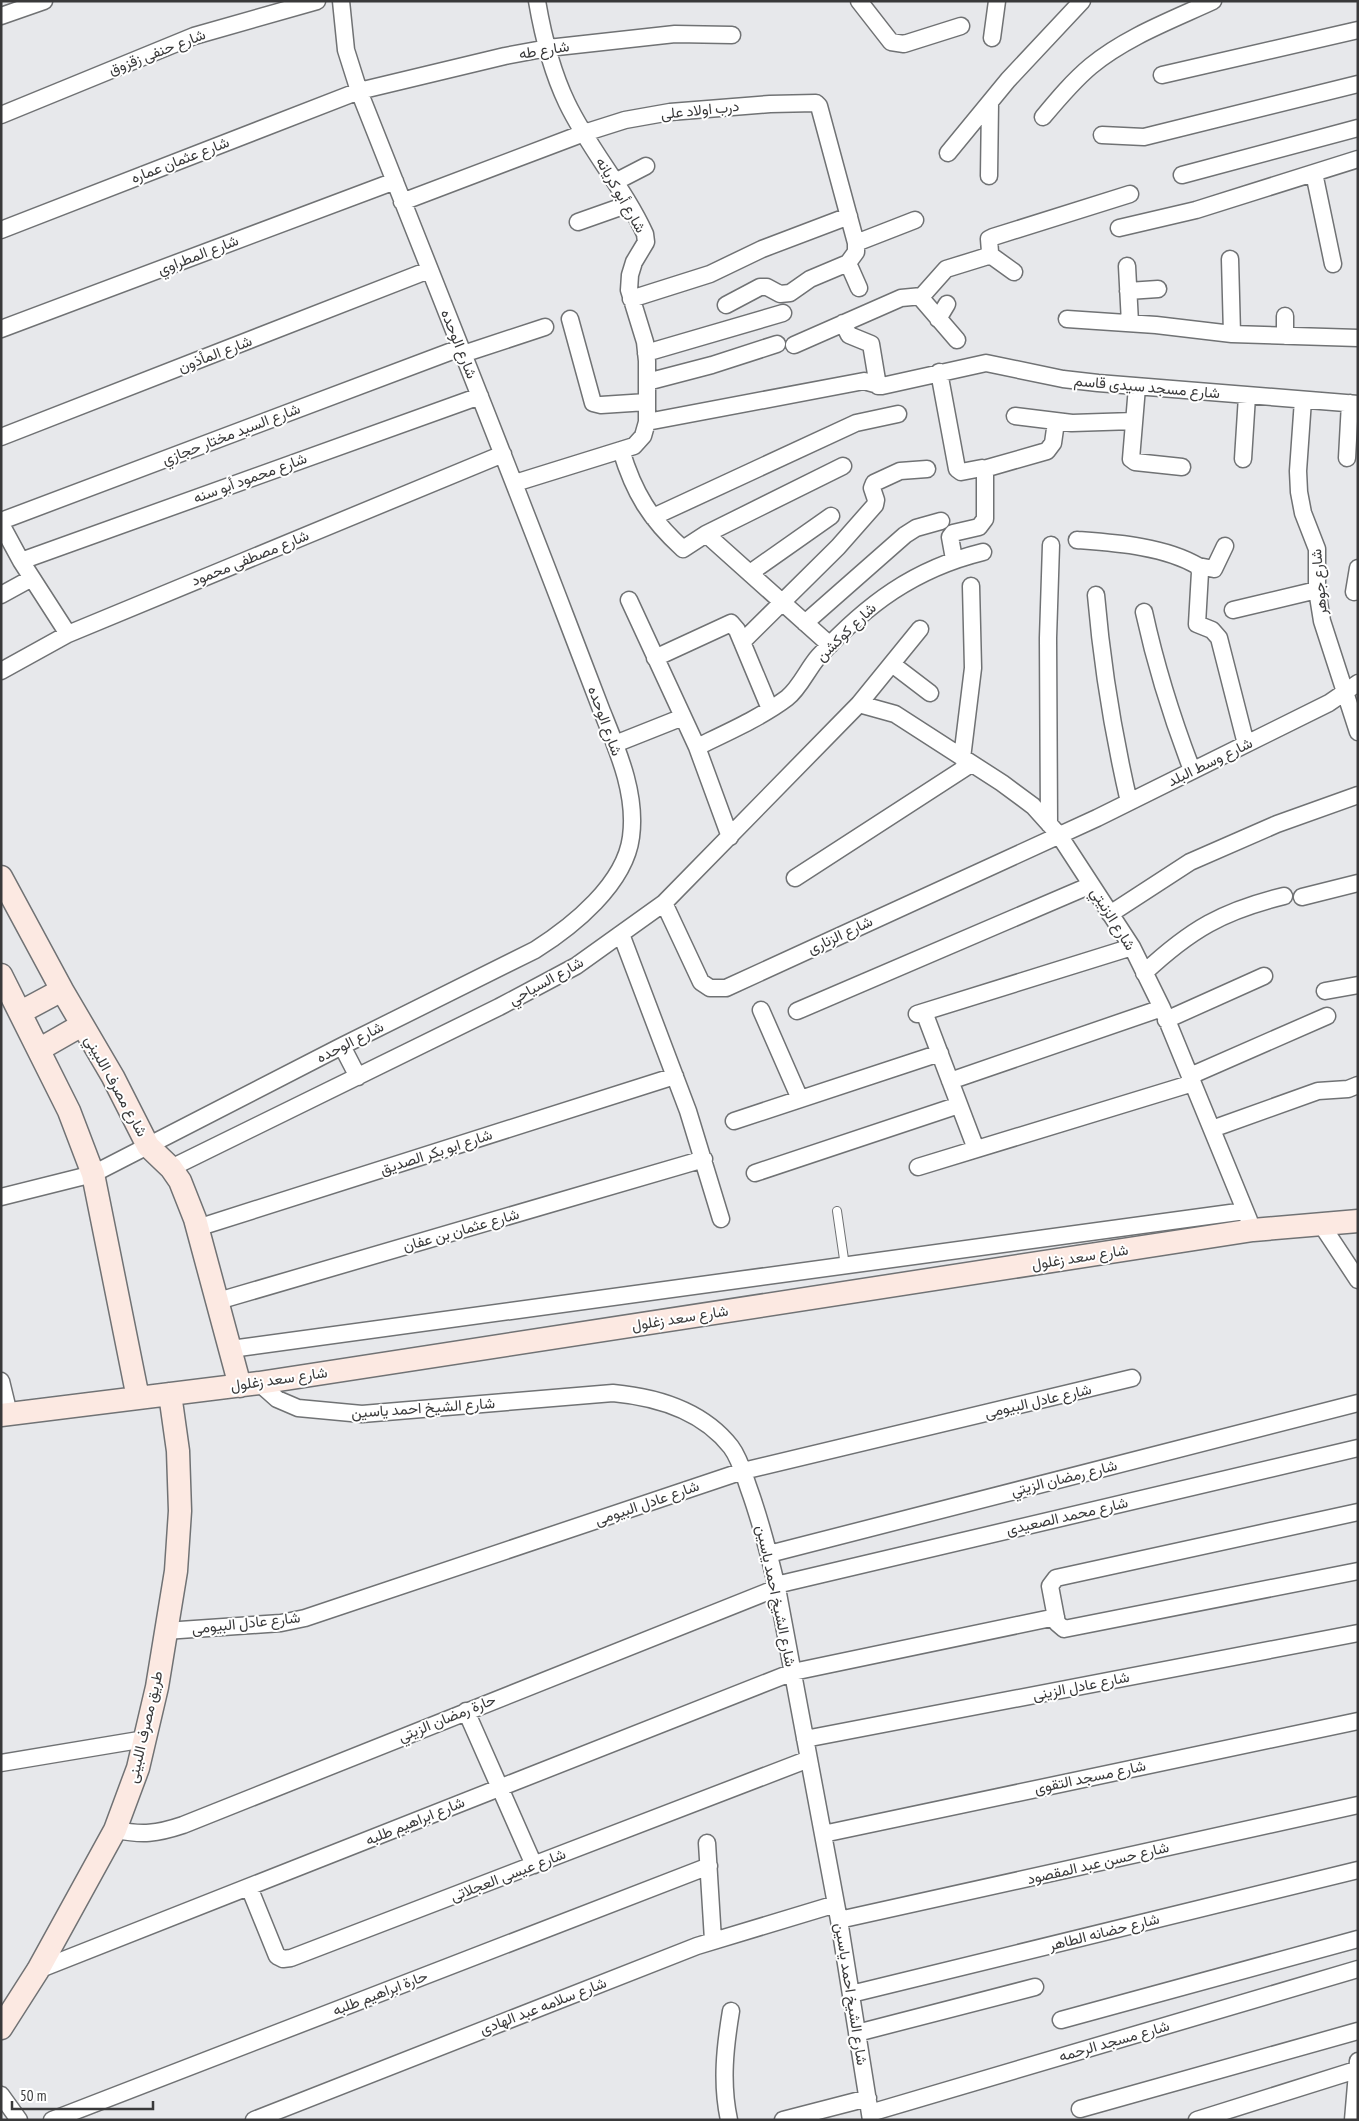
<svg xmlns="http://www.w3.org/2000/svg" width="1359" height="2121" font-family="'PT Sans Narrow',Vazirmatn,sans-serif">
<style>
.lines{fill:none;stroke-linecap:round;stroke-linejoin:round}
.lane-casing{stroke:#707274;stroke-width:10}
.street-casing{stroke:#707274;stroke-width:19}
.secondary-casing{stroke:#707274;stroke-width:25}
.lane{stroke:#fff;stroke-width:8}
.street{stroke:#fff;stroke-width:16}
.secondary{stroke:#fce9e2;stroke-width:22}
.labels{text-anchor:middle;stroke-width:4;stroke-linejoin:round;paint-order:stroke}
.street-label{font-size:15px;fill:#39393a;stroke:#fff}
</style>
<rect width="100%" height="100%" fill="#e7e8eb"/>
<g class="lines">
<defs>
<path id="lane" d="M837,1211l8,55"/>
<path id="street" d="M859,1l32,41 13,2 57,-18
M1,16l43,-15
M992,38l5,-37
M1162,75l196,-45
M1,115l193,-79 123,-35
M1043,117c15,-18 30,-36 48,-51 35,-29 81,-46 122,-65
M1102,135l42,2 214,-53
M948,153l60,-73 74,-79
M1314,173l19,91
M1182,175l176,-47
M989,176l1,-73
M615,182l31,-16
M402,202l182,-69 41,-13 45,-8 100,-8 46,-1 3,3 37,137v9l-8,11 11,25
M578,222l51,-18
M1119,228l77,-18 162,-51
M1,230l358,-139 146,-35 43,-8 127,-14 57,1
M856,243l59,-23
M989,254l25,18
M1230,259l2,75
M1127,266l3,57
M1128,291l30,-2
M920,297l37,43
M631,299l79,-25 52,-25 87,-33
M726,305l34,-18h7l13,7 10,-1 20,-14 38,-16
M1285,316v20
M570,319l23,84 8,2 46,-3
M938,319l9,-15
M1067,319l89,6 76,9 126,4
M843,323l6,12 22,9 7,42
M1,329l394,-148
M794,345l107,-47 21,-2 24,-27 42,-13 2,-4 -1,-13 4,-2 137,-43
M646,353l137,-40
M463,354l82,-27
M939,372l18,97 4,3 21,-4 3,3v48l-6,8 -26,6 -3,4 4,22
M647,382l65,-17 65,-21
M1137,387l-6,72 4,3 47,5
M1303,400l-5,71 1,21 4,21 14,36v41l5,31 36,111
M1015,416l57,7 62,-2
M647,422l217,-41 18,5 104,-23 77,16 35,4 260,21
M1,437l428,-167
M621,450c13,43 29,69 62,99l23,-15 137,-68
M1347,458l3,-55
M1243,459l4,-63
M984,469l63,-18 6,-8 3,-21
M515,483l119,-37 9,-10 4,-14v-61l-2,-19 -16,-52 1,-15 4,-13 12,-20 -1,-8c-21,-46 -56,-85 -78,-131 -15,-31 -24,-67 -30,-102
M653,517l203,-94 42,-9
M1,521l459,-173
M1,524l20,37 47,73
M706,534l124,111
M1077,540c39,3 87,6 121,26l2,6 -3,52 15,6 7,8 27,106
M21,561l459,-165
M1198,566l16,3 11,-23
M750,573l81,-57
M1354,592l4,-24
M1,595l31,-17
M1096,595c6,70 17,138 33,207
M629,600l68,147 33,90
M1233,610l84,-20
M1144,612c12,55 28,106 48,158
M805,623l100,-88 11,-7 25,-7
M742,642l96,-95 37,-42 1,-5 -4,-12 2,-5 26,-12 27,-2
M655,658l76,-35 6,7 33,79
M892,664l38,29
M1,671l67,-37 435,-180
M859,704l36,10 107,69 31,23 26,29 73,112 30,61 87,212
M615,744l68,-27
M697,747c29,-14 65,-30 90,-49 13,-10 21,-30 32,-42 48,-52 95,-87 164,-104
M962,758l11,-90 -2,-82
M1049,824l-1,-186 3,-93
M795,878l176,-114
M1302,897l56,-14
M664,903l37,79 9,6h16l371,-170 232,-115 29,-20
M1110,914l80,-52 87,-38 81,-29
M621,934l67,177 33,108
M1144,973c47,-44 79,-62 140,-77
M1325,991l33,-6
M761,1010l39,89
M797,1011l294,-126
M924,1012l52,137
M917,1014l215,-67
M1166,1020l98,-44
M342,1046l16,31
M1190,1076l137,-60
M950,1081l212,-73
M734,1121l206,-68
M1212,1129l106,-38 30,-2 10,-4
M918,1167l275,-84
M171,1168l328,-161 77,-41 88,-63 195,-199 61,-75
M755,1173l204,-68
M1,1197l92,-23 249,-128 193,-96c38,-24 90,-66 96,-113 6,-44 -14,-88 -30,-128 -12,-31 -24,-63 -36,-94 -67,-175 -137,-350 -206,-524l-13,-41 -5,-49
M1321,1224l37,56
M197,1228l478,-152
M218,1301l486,-142
M231,1349l1014,-138
M1,1381l8,33
M259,1383l18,16 21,9 64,6 251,-21c43,4 90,18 118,54 9,12 13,28 18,42 12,33 20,65 28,99l62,332 32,200
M1358,1512l-302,66 -6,8 7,37 7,6 294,-58
M769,1554l589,-151
M776,1585l582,-137
M165,1631l116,-8 24,-5 438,-147 389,-93
M466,1711l68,154
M805,1739l553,-106
M1,1763l144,-24
M115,1830c28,5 41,4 68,-5l594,-237
M823,1834l535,-113
M707,1843l6,97
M249,1887l28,69 6,3 8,-1 518,-199
M839,1920l519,-115
M38,1970l755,-298 263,-55
M851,1994l507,-124
M1061,2020l297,-81
M857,2033l178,-46
M1,2095l18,25
M1080,2109l278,-78
M870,2113l488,-144
M52,2120l657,-254
M254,2120l443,-174 139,-42
M729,2120c-8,-37 -4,-73 2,-109
M783,2120l85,-22
M1197,2120l159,-50
M1353,2120l5,-59"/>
<path id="secondary" d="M1,877l61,113 51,87 35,69 23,22 9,13 15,38 45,167
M1,975l68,136 24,63 45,224
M21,1012l41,-22
M40,1049l42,-24
M1,1415l258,-32 994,-153 105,-9
M1,2028l37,-58 77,-140 23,-62 19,-81 19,-116 4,-60 -2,-60 -8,-57"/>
</defs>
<use href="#lane" class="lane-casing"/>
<use href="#street" class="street-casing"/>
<use href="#secondary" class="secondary-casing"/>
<use href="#lane" class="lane"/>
<use href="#street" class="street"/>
<use href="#secondary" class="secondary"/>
</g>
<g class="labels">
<g class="street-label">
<text transform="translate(544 50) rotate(-9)" y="5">شارع طه</text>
<text transform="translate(157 52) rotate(-21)" y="5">شارع حنفى زقزوق</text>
<text transform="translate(700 110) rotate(-6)" y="5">درب اولاد على</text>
<text transform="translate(180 160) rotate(-21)" y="5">شارع عثمان عماره</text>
<text transform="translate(621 195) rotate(60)" y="5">شارع أبو كريانه</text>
<text transform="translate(198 255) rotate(-21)" y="5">شارع المطراوي</text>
<text transform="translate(459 344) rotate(68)" y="5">شارع الوحده</text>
<text transform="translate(215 354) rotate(-21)" y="5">شارع المأذون</text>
<text transform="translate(1147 387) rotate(5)" y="5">شارع مسجد سيدى قاسم</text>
<text transform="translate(231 434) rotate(-21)" y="5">شارع السيد مختار حجازي</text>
<text transform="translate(250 478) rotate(-20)" y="5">شارع محمود أبو سنه</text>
<text transform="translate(250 558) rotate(-22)" y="5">شارع مصطفى محمود</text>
<text transform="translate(1319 582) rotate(-95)" y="5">شارع جوهر</text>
<text transform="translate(846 632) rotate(-44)" y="5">شارع كوكشن</text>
<text transform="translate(605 721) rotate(70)" y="5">شارع الوحده</text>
<text transform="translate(1210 762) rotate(-26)" y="5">شارع وسط البلد</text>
<text transform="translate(1113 919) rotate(58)" y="5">شارع الزنيتي</text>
<text transform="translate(840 935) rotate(-25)" y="5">شارع الزنارى</text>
<text transform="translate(546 981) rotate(-29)" y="5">شارع السياحي</text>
<text transform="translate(350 1042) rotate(-27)" y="5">شارع الوحده</text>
<text transform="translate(116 1086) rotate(61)" y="5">شارع مصرف اللبيني</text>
<text transform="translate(436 1152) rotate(-18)" y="5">شارع ابو بكر الصديق</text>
<text transform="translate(461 1230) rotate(-16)" y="5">شارع عثمان بن عفان</text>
<text transform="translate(1080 1257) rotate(-9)" y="5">شارع سعد زغلول</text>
<text transform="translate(680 1318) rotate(-9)" y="5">شارع سعد زغلول</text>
<text transform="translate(279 1379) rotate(-8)" y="5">شارع سعد زغلول</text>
<text transform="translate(1038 1401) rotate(-13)" y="5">شارع عادل البيومى</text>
<text transform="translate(423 1408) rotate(-4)" y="5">شارع الشيخ احمد ياسين</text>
<text transform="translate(1064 1478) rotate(-14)" y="5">شارع رمضان الزيتي</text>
<text transform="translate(647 1503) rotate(-19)" y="5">شارع عادل البيومى</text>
<text transform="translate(1067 1516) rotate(-13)" y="5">شارع محمد الصعيدى</text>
<text transform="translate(776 1596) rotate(78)" y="5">شارع الشيخ احمد ياسين</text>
<text transform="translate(246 1623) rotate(-6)" y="5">شارع عادل البيومى</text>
<text transform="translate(1081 1686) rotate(-11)" y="5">شارع عادل الزينى</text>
<text transform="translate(447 1718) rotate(-22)" y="5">حارة رمضان الزيتي</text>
<text transform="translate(145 1727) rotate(-77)" y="5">طريق مصرف اللبينى</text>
<text transform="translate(1090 1777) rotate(-12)" y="5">شارع مسجد التقوى</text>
<text transform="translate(415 1821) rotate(-22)" y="5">شارع ابراهيم طلبه</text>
<text transform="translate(1098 1863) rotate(-13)" y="5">شارع حسن عبد المقصود</text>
<text transform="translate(508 1875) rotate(-21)" y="5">شارع عيسى العجلاتى</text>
<text transform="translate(1104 1932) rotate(-14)" y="5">شارع حضانه الطاهر</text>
<text transform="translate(380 1993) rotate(-21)" y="5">حارة ابراهيم طلبه</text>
<text transform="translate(851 1994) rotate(81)" y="5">شارع الشيخ احمد ياسين</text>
<text transform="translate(543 2006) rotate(-21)" y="5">شارع سلامه عبد الهادى</text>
<text transform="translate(1114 2041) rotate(-16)" y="5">شارع مسجد الرحمه</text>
</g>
</g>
<rect width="1359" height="2121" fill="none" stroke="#39393a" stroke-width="5"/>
<path d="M12 2101v8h141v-8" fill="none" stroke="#39393a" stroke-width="2.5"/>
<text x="20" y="2101" font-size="15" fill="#39393a" stroke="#ffffff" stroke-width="4" paint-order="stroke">50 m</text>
</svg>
